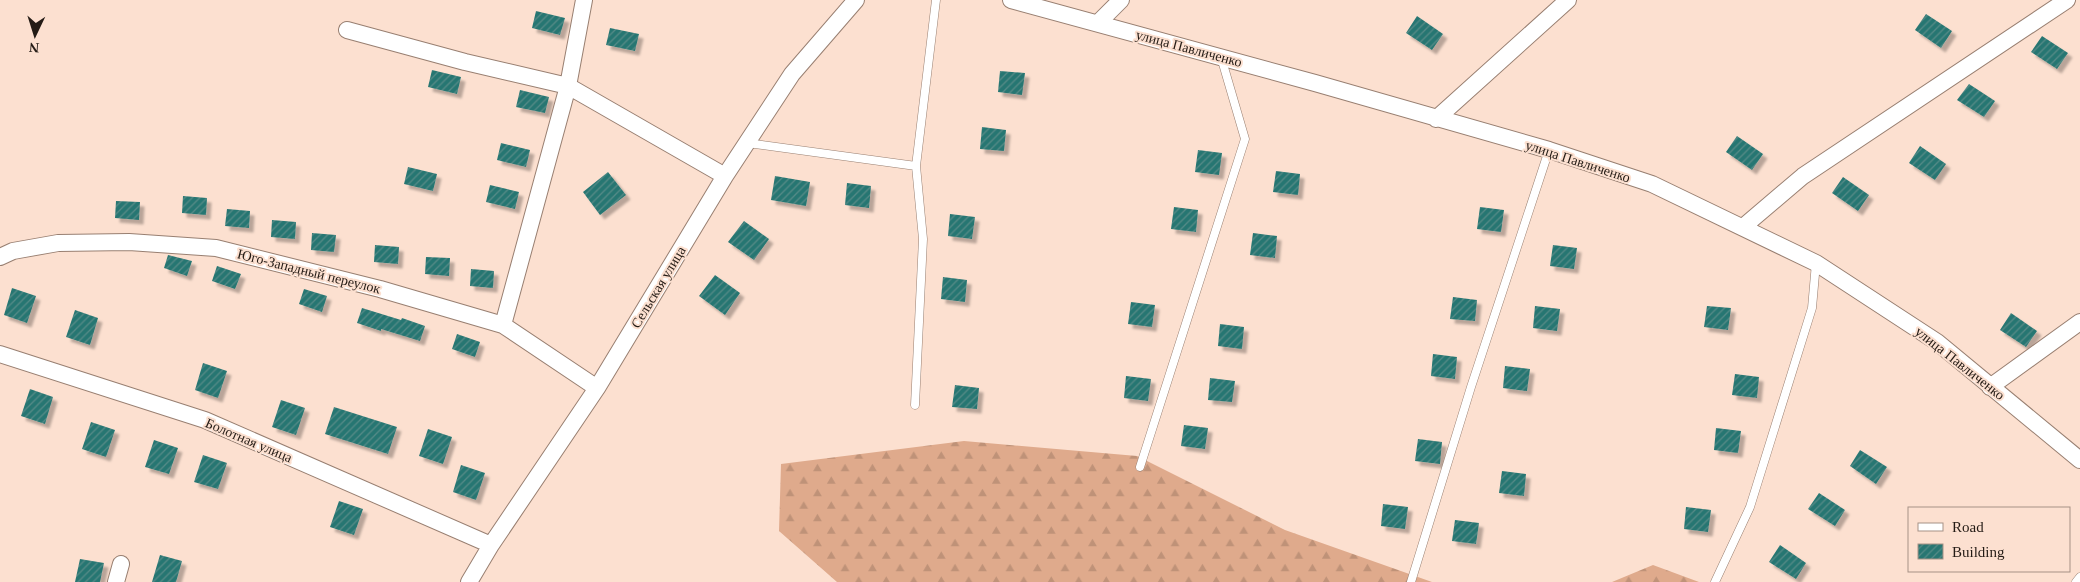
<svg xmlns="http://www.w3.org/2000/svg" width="2080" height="582" font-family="'Times New Roman',serif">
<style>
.forest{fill:url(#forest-firs)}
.building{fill:url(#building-hatch);filter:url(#shadow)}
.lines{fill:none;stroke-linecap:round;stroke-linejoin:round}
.lane-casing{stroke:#987f71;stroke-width:9}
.street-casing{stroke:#987f71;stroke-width:18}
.lane{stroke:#fff;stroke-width:8}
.street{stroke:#fff;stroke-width:16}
.labels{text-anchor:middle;stroke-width:4;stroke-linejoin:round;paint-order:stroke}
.street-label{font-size:14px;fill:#241b15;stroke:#fce0d0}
</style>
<defs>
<pattern id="forest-firs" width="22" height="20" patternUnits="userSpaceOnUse" patternTransform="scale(1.25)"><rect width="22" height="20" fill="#dfaa8c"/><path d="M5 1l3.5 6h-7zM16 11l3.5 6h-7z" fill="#bf9278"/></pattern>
<pattern id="building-hatch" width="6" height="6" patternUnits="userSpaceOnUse" patternTransform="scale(1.25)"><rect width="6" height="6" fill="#287672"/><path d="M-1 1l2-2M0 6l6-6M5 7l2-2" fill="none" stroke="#558b87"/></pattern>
<filter id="shadow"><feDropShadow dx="4.5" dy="4.5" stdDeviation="1" flood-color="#0004"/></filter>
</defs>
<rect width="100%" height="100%" fill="#fce0d0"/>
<path class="forest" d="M964,441l173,15 148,74 147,52h-595l-58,-51 2,-67z
M1653,565l46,17h-87z"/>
<path class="building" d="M536,11l29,7 -5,17 -28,-7z
M1926,14l26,17 -11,17 -26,-18z
M1417,16l26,18 -11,16 -26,-17z
M610,28l29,6 -4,17 -29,-6z
M2042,36l26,17 -11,16 -26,-17z
M432,70l29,7 -4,17 -29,-7z
M1000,71l25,2 -3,22 -24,-3z
M1969,84l26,17 -11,16 -27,-17z
M520,90l29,7 -4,16 -29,-6z
M982,127l24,3 -2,21 -24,-2z
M1737,136l26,18 -11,16 -26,-18z
M501,143l29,7 -4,17 -29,-7z
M1920,146l26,18 -11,16 -26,-17z
M1198,150l24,3 -3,22 -24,-3z
M408,167l29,7 -4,17 -29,-7z
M1276,171l24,3 -2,21 -25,-3z
M608,172l18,23 -26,20 -17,-23z
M775,176l35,6 -4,24 -35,-6z
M1843,177l26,18 -11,16 -26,-18z
M847,183l24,3 -2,22 -24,-3z
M490,185l29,7 -4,17 -29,-7z
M183,196l24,2 -1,17 -24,-2z
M116,201l24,1 -1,18 -24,-2z
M1174,207l24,3 -2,22 -25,-3z
M1480,207l24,3 -3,22 -24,-3z
M227,209l23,2 -1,17 -24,-2z
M950,214l25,3 -3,22 -24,-3z
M272,220l24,2 -1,17 -24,-2z
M744,221l25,18 -15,21 -26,-18z
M312,233l24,2 -2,17 -23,-2z
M1253,233l24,3 -2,22 -25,-3z
M375,245l24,2 -1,17 -24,-2z
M1553,245l24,3 -3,21 -24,-3z
M168,255l24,6 -5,15 -23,-8z
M426,257l24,1 -1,18 -24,-2z
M217,266l24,8 -6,15 -23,-8z
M471,269l23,2 -1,17 -23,-2z
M715,275l25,18 -15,22 -26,-19z
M943,277l24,3 -2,22 -24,-3z
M12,288l24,8 -9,27 -23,-8z
M304,289l23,7 -5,16 -23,-8z
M1453,297l24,3 -2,21 -25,-2z
M1131,302l24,3 -3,22 -24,-3z
M1535,306l25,3 -3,22 -24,-3z
M1707,306l24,2 -3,22 -24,-3z
M362,308l39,12 1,-2 23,8 -5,15 -39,-12v2l-24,-8z
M75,310l23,8 -8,27 -24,-8z
M2011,313l26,18 -11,16 -26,-17z
M1220,324l24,3 -2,22 -24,-3z
M457,334l23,8 -5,15 -23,-8z
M1433,354l24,3 -2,22 -24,-3z
M203,363l24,8 -9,27 -23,-8z
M1505,366l25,3 -3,22 -24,-3z
M1735,374l24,3 -2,21 -25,-3z
M1126,376l25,3 -3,22 -24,-3z
M1210,378l25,3 -3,21 -24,-2z
M955,385l24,3 -2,21 -25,-2z
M30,389l23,8 -8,27 -24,-8z
M281,400l24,8 -9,27 -24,-8z
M334,407l63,20 -9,27 -63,-20z
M91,422l24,8 -9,27 -24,-8z
M1184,425l24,3 -3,21 -24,-3z
M1716,428l25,3 -3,22 -24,-3z
M428,429l24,8 -9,27 -24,-8z
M1418,439l24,3 -2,22 -25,-3z
M154,440l24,8 -9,26 -24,-7z
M1860,450l27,17 -11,17 -26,-18z
M203,455l24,8 -9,26 -24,-7z
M461,465l24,8 -9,27 -23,-8z
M1502,471l24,3 -2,22 -25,-3z
M1819,493l26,17 -10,16 -27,-17z
M339,501l24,8 -9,26 -24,-8z
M1383,504l25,3 -3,22 -24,-3z
M1686,507l25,3 -3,22 -24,-3z
M1455,520l24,3 -3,21 -24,-3z
M1780,545l26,18 -10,16 -27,-17z
M160,555l22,6 -6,21h-24z
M80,559l24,4 -4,19h-25z"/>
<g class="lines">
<defs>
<path id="lane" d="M747,143l169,23 20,-166
M915,405l8,-166 -7,-73
M1140,467l105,-328 -24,-82
M1411,582l60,-195 78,-237
M1715,582l35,-75 62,-199 4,-45
M2076,582l4,-5"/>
<path id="street" d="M1011,0l304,83 234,67 103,34 164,79 121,79 143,118
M1098,23l23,-23
M347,30l118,32 103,24 157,90
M1436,119l132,-119
M1743,227l60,-51 264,-176
M0,257l13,-6 45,-8 71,-1 87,6 164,41 123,36 94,63
M503,325l65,-239 16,-86
M0,354l205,66 286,125
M1990,387l90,-65
M116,582l5,-18
M469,582l22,-37 106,-157 128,-212 67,-102 64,-74"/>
</defs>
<use href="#lane" class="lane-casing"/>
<use href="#street" class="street-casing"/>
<use href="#lane" class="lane"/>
<use href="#street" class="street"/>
</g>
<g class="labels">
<g class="street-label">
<text transform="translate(1189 48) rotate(15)" y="5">улица Павличенко</text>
<text transform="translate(1578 161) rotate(18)" y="5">улица Павличенко</text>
<text transform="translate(309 271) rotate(14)" y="5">Юго-Западный переулок</text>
<text transform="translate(658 287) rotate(-59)" y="5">Сельская улица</text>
<text transform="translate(1960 363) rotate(38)" y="5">улица Павличенко</text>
<text transform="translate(249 440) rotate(23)" y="5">Болотная улица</text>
</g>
</g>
<rect x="1908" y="507" width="162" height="65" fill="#fce0d0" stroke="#a69185"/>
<rect x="1918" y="523" width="25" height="8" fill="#ffffff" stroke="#a69185"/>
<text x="1952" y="532" font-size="15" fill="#241b15">Road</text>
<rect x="1918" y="544" width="25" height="15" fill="url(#building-hatch)" stroke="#a69185"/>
<text x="1952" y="557" font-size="15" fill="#241b15">Building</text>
<g transform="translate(35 35) rotate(184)" stroke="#fce0d0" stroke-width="4" paint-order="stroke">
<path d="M0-4L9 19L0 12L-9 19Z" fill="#241b15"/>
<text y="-8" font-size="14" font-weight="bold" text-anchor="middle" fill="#241b15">N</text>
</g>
</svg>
